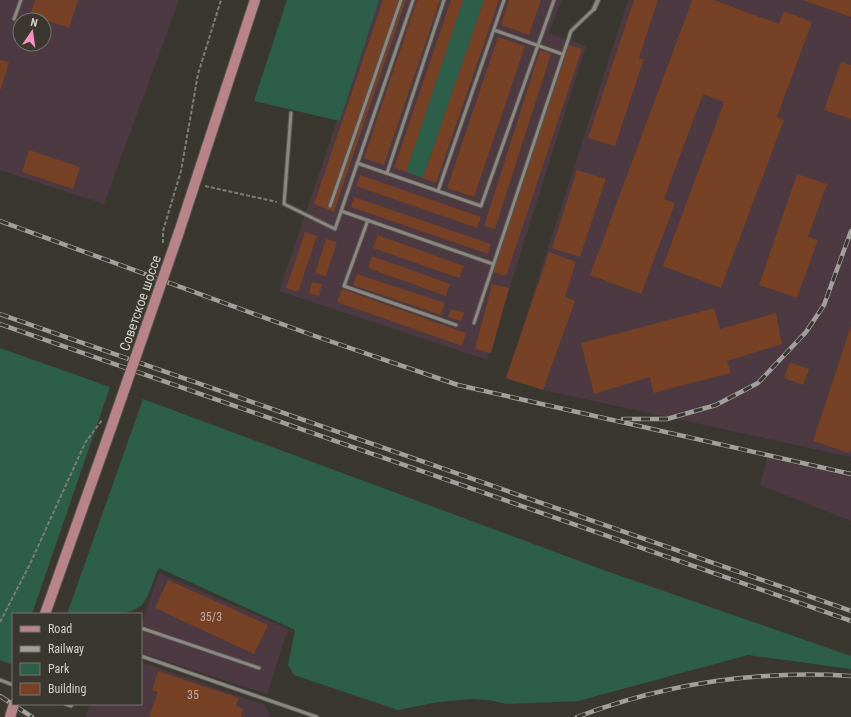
<svg xmlns="http://www.w3.org/2000/svg" width="851" height="717" font-family="'Roboto Condensed',sans-serif">
<style>
.industrial{fill:#4c3941;fill-rule:evenodd}
.green{fill:#2d5e49}
.building{fill:#764125}
.lines{fill:none;stroke-linecap:round;stroke-linejoin:round}
.service-casing{stroke:#56544f;stroke-width:5}
.minor-casing{stroke:#56544f;stroke-width:6}
.primary-casing{stroke:#56544f;stroke-width:12}
.path{stroke:#7e7c77;stroke-width:2;stroke-dasharray:4 2;stroke-linecap:butt}
.service{stroke:#8c8881;stroke-width:3}
.minor{stroke:#8c8881;stroke-width:4}
.primary{stroke:#b8848a;stroke-width:10}
.rail-casing{stroke:#a2a09c;stroke-width:4.5}
.rail{stroke:#3a3731;stroke-width:3;stroke-dasharray:9;stroke-linecap:butt}
.primary-bridge-casing{stroke:#56544f;stroke-width:12;stroke-linecap:butt}
.primary-bridge{stroke:#b8848a;stroke-width:10}
.labels{text-anchor:middle;stroke-width:3.5;stroke-linejoin:round;paint-order:stroke}
.number-label{font-size:12px;fill:#bcada4}
.street-label{font-size:14px;fill:#d3d1ce;stroke:#3a3731}
</style>
<rect width="100%" height="100%" fill="#3a3731"/>
<path class="industrial" d="M0,0h179l-75,204 -104,-34zM20,20h24v24h-24z
M378,0h184l-13,33 37,13 -99,314 -208,-69z
M628,0h223v457l-308,-67 -37,-12z
M767,458l84,19v44l-91,-36z
M159,573l129,56 -21,65 -126,-41v-28z
M141,662l124,43 5,12h-185l5,-13h51z"/>
<path class="green" d="M287,0h92l-39,121 -86,-20z
M463,0h21l-61,178 -17,-6z
M0,348l110,39 -78,227h-19v51l-13,-5z
M143,399l466,173 242,84v13l-103,-14 -170,46 -72,3 -17,-4 -17,-1 -34,3 -40,8 -104,-35 -6,-10 7,-35 -136,-62c-6,10 -8,24 -15,34 -12,18 -57,12 -77,12z"/>
<path class="building" d="M35,0h43l-9,28 -39,-13z
M383,0h23l-72,212 -20,-8z
M417,0h23l-56,165 -20,-7z
M451,0h12l-57,172 -12,-4z
M484,0h15l-63,183 -13,-5z
M509,0h32l-12,35 -28,-10z
M634,0h24l-19,58 5,1 -29,87 -27,-8z
M692,0h22l65,24 5,-13 28,11 -35,95 7,3 -63,168 -58,-22 61,-164 -21,-8 -39,105 11,4 -34,91 -51,-19z
M803,0h48v17z
M498,37l27,9 -51,151 -27,-9z
M569,45l13,4 -76,227 -13,-4z
M540,50l11,4 -56,175 -11,-3z
M0,60l9,2 -8,27h-1z
M841,62l10,3v54l-27,-9z
M29,150l51,17 -7,22 -51,-17z
M577,170l29,9 -26,78 -28,-9z
M797,174l30,10 -19,53 10,3 -21,58 -38,-13z
M360,175l121,42 -4,11 -121,-42z
M354,197l137,47 -3,10 -137,-47z
M305,232l12,4 -19,56 -12,-4z
M378,235l86,31 -5,12 -86,-30z
M326,239l11,3 -11,34 -11,-3z
M549,252l27,10 -11,35 10,4 -32,89 -37,-12z
M372,256l78,28 -4,12 -78,-28z
M357,274l88,29 -4,12 -88,-30z
M312,282l10,2 -3,12 -10,-3z
M492,284l17,4 -18,65 -16,-4z
M342,289l124,44 -4,13 -125,-44z
M714,308l6,21 56,-16 6,31 -55,17 4,12 -78,20 -3,-16 -56,17 -13,-51z
M451,309l13,4 -3,8 -13,-4z
M851,326v123l-2,4 -36,-12z
M790,362l19,7 -6,16 -19,-7z
M168,580l100,45 -14,29 -99,-46z
M158,671l81,27 -3,8 7,3 -2,8h-92l9,-25 -6,-2z"/>
<g class="lines">
<defs>
<path id="service" d="M14,19l7,-19
M494,30l68,24
M291,113l-7,91 51,25 78,-229
M357,163l124,43 73,-206
M387,173l57,-173
M438,191l66,-191
M330,206l71,-206
M341,211l152,53
M368,220l-24,66 112,39
M474,323l97,-292 23,-22
M141,628l118,40
M141,656l176,61
M0,680l13,5
M65,704l6,2 1,-2"/>
<path id="minor" d="M594,9l4,-9"/>
<path id="primary" d="M179,232l76,-232
M45,614l66,-186"/>
</defs>
<use href="#service" class="service-casing"/>
<use href="#minor" class="minor-casing"/>
<use href="#primary" class="primary-casing"/>
<path class="path" d="M205,186l72,16
M163,243v-12l18,-60 17,-97 23,-74
M0,622l30,-58 55,-121 17,-23"/>
<use href="#service" class="service"/>
<use href="#minor" class="minor"/>
<use href="#primary" class="primary"/>
<defs>
<path id="rail" d="M0,221l312,114 146,50 393,89
M0,314l851,297
M0,324l851,297
M623,419h44l49,-14 42,-22 48,-51 18,-27 27,-74
M0,696l32,21
M577,717c87,-33 181,-47 274,-41"/>
</defs>
<use href="#rail" class="rail-casing"/>
<use href="#rail" class="rail"/>
<defs>
<path id="primary-bridge" d="M111,428l68,-196
M10,717l4,-13"/>
</defs>
<use href="#primary-bridge" class="primary-bridge-casing"/>
<use href="#primary-bridge" class="primary-bridge"/>
</g>
<g class="labels">
<g class="number-label">
<text x="211" y="621">35/3</text>
<text x="193" y="699">35</text>
</g>
<g class="street-label">
<text transform="translate(140 303) rotate(-71)" y="5">Советское шоссе</text>
</g>
</g>
<rect x="12" y="613" width="130" height="92" fill="#3a3731" stroke="#777570"/>
<rect x="20" y="626" width="20" height="6" fill="#b8848a" stroke="#777570"/>
<text x="48" y="633" font-size="12" fill="#d3d1ce">Road</text>
<rect x="20" y="646" width="20" height="6" fill="#a2a09c" stroke="#777570"/>
<text x="48" y="653" font-size="12" fill="#d3d1ce">Railway</text>
<rect x="20" y="663" width="20" height="12" fill="#2d5e49" stroke="#777570"/>
<text x="48" y="673" font-size="12" fill="#d3d1ce">Park</text>
<rect x="20" y="683" width="20" height="12" fill="#764125" stroke="#777570"/>
<text x="48" y="693" font-size="12" fill="#d3d1ce">Building</text>
<g transform="translate(32 32) rotate(13)"><circle r="19" fill="#3a3731" stroke="#777570"/>
<path d="M0-3L7 15L0 10L-7 15Z" fill="#fd8fc1"/>
<text y="-6" font-size="11" font-weight="bold" text-anchor="middle" fill="#d3d1ce">N</text>
</g>
</svg>
